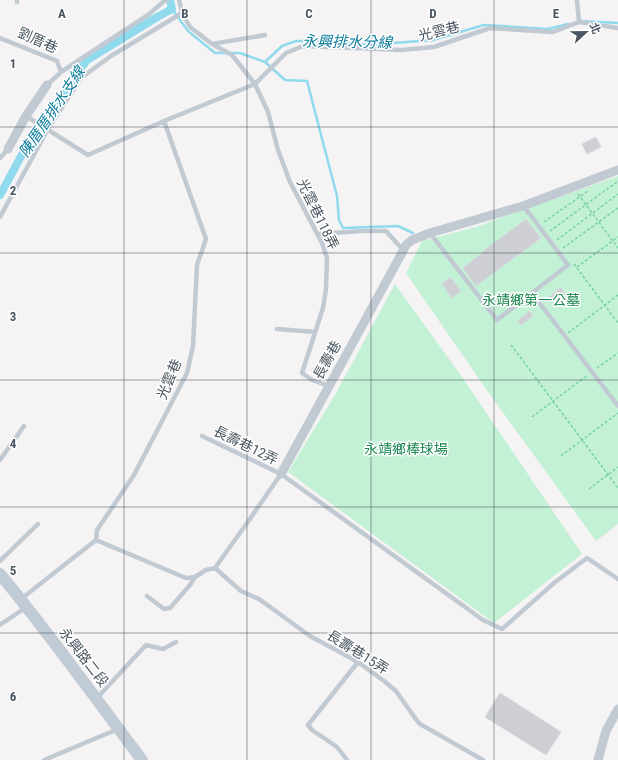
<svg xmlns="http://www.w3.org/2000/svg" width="618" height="760" font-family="'Roboto Condensed','Noto Sans TC',sans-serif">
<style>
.green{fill:#c3f1d5}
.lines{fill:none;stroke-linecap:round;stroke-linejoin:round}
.stream{stroke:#90daee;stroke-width:2.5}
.canal{stroke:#90daee;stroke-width:8}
.building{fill:#cdcfd5;stroke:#d7d9de}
.path{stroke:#7ad0a6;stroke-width:1.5;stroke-dasharray:3 2;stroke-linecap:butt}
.lane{stroke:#c1cad2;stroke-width:4.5}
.street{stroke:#c1cad2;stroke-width:9}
.secondary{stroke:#c1cbd6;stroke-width:12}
.grid{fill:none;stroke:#4a5661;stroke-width:1;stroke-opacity:0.55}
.labels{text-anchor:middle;stroke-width:3;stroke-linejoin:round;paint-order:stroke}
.street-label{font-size:14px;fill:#4a5661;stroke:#fff}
.park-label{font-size:14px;fill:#17864f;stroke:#fff}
.water-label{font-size:15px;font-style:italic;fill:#0c7c9b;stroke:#fff}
.grid-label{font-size:13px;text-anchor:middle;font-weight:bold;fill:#4a5661;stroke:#fff;stroke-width:3;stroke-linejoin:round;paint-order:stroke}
</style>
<rect width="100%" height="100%" fill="#f5f3f3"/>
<path class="green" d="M618,176v348l-22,17 -110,-152 -80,-116 16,-32 54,-14z
M395,284l67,93 120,177 -88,69 -206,-151 47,-77z"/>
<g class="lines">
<path class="stream" d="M172,9l16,22 27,22h25l25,9 17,-16 14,-5h37l35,4 65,-5 51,-15 64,4 20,-5
M581,21l37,2
M265,62l20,18 22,1 30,115 2,24 4,8 55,-2 15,7"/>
<path class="canal" d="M0,195l31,-57 56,-78 72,-44 13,-7 -2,-9"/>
</g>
<path class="building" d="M596,137l5,10 -14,7 -5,-10z
M526,219l15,19 -65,48 -13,-18 19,-15v-1z
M450,277l11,14 -9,7 -10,-14z
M561,287l3,5 -12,9 -3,-4z
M530,311l3,5 -12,9 -3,-5z
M500,693l61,39 -15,23 -61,-38z"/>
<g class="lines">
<path class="path" d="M578,194l40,54
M544,222l44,-31
M550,231l68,-50
M557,240l61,-46
M563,248l55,-40
M574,264l44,59
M577,267l41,-30
M568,333l50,-38
M511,345l107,143
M597,368l21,-15
M532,417l56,-42
M561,456l57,-43
M589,489l29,-22"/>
<path class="lane" d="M17,0v2
M577,0l2,22
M182,13l8,14 22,17 20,11 23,29 13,28 10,38 12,32 32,61 5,15 -1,31 -3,19 -21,65 10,7 17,6
M0,38l57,23 4,11
M212,44l53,-9
M47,85l14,-13 87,-57 15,-13 4,-2
M164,121l91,-37 31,-31 17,-7 98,4 33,-3 56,-19 63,4 26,-10 39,6
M0,158l8,-9
M0,217l48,-88 33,-51 30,-22 71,-43 -3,-13
M430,233l67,87 71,-55 -36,-48 -9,-11
M317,234l45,-3h24l17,19
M532,293l86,113
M277,329l38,3
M202,436l79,38 202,146 19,9 52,-46 33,-25 31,21
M0,460l24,-34
M96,540l90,38 9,-1 11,-7 9,-2 32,-45 34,-49
M0,561l38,-37
M215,568l26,23 18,8 51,37 48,26 26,19 12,10 19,27 5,6 63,36
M147,596l17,13 6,-1 20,-23 5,-8
M21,599l75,-59 1,-10 37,-55 53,-102 6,-27 4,-81 9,-26 -42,-118 -76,34 -62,-39
M0,625l25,-17
M97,698l49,-53 17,4 13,-7
M44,760l74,-31
M347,760l-10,-13 -25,-17 -4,-5 50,-63"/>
<path class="street" d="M8,149l18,-33 21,-31
M281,474l122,-223 3,-6 6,-5 18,-7 93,-27 95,-36
M598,760l8,-29 12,-22"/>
<path class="secondary" d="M0,574c50,60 95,124 142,186"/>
</g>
<path class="grid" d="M124,0v760M247,0v760M371,0v760M494,0v760M0,127h618M0,253h618M0,380h618M0,507h618M0,633h618"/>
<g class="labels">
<g class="street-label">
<text transform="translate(439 31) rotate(-14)" y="5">光雲巷</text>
<text transform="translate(38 40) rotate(24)" y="5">劉厝巷</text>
<text transform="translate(318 214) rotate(64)" y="5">光雲巷118弄</text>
<text transform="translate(327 360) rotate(-61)" y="5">長壽巷</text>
<text transform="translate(169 379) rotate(-67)" y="5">光雲巷</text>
<text transform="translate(246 445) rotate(26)" y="5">長壽巷12弄</text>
<text transform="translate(358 652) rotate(32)" y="5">長壽巷15弄</text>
<text transform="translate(84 657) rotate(52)" y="5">永興路二段</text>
</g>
<g class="park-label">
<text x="531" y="305">永靖鄉第一公墓</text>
<text x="406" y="454">永靖鄉棒球場</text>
</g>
<g class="water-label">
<text transform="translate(347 42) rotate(1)" y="5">永興排水分線</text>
<text transform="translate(52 112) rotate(-56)" y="5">陳厝厝排水支線</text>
</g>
</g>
<g class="grid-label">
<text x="62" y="18">A</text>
<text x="185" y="18">B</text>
<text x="309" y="18">C</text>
<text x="433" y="18">D</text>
<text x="556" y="18">E</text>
<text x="13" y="68">1</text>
<text x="13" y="195">2</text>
<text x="13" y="321">3</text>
<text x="13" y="448">4</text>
<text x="13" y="575">5</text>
<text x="13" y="701">6</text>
</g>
<g transform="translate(586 32) rotate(68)" stroke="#ffffff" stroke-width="3" paint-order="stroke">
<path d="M0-3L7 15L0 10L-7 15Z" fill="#4a5661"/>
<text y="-6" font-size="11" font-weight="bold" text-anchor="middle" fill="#4a5661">北</text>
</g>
</svg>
